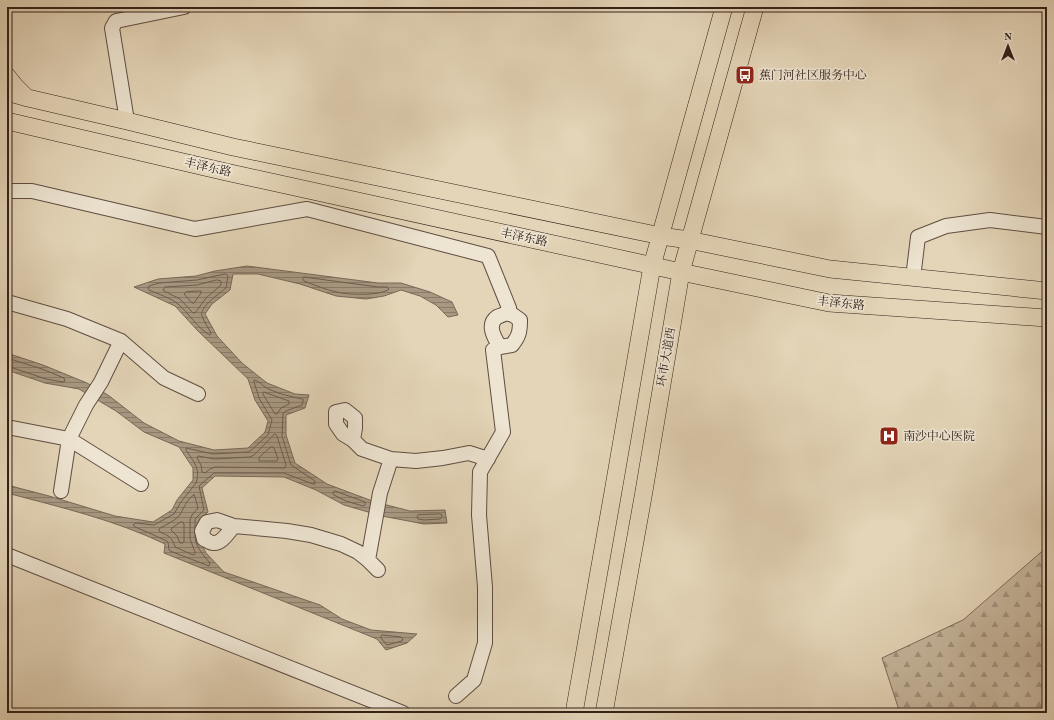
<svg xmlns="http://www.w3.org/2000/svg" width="1054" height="720" font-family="'Old Standard TT','Noto Serif SC',serif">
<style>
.forest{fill:url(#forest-firs);stroke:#7c6c5c}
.water{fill:url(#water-rules);stroke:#796858}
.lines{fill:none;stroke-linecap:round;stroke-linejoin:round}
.shore{stroke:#6e5c4e;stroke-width:1}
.minor-casing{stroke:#5f4e42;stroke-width:16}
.major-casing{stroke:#33211a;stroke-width:18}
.minor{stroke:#ede4d1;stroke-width:14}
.major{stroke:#e4d5b8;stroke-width:17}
.labels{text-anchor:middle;stroke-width:3.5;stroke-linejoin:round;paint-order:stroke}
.poi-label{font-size:12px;fill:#33211a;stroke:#ede4d1;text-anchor:start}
.street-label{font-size:12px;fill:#33211a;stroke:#ede4d1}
</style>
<defs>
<pattern id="forest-firs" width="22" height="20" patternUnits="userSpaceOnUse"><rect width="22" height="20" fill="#c6b69d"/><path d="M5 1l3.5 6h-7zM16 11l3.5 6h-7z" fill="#a1947f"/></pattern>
<pattern id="water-rules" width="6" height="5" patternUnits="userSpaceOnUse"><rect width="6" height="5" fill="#a89882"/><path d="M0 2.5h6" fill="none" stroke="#897c6a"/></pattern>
</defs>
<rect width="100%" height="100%" fill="#e4d5b8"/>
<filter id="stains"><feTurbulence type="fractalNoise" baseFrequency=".005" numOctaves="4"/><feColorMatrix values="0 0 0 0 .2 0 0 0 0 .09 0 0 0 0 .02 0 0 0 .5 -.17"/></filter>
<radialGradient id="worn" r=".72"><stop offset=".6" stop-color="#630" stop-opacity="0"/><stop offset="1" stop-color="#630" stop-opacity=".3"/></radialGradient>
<path class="forest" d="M1047,547v166h-147l-18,-55 81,-38z"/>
<path class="water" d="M247,266l131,17h23l29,9 22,10 6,13 -10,2 -12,-12 -16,-9 -19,-6 -17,6 -18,3 -30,-3 -36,-12 -42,-10h-25l-3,16 -18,14 -7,10 12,22 25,27 25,20 28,11 14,1 -4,13 -19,7v20l9,28 32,21 48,18 35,9 35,-1 2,13 -23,1 -42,-8 -38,-11 -28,-15 -32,-13 -69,-1 -13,12 6,24 -9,8 -1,17 8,16 18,19 96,33 22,14 29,11 46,4 -10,9 -21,7 -9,-11 -213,-86 1,-9c-50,-24 -105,-37 -158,-51v-8l42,11 66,20 38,6 19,-12 5,-10 16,-20v-12l-14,-21 -35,-15 -28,-21 -37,-22 -34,-6 -38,-13v-17l36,12 44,18 21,12 36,28 35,18 35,9 34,-2 17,-16 3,-11 -13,-21 -7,-21 -50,-48 -23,-25 -41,-19 24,-8 38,-3 19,-5z"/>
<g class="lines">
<path class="shore" d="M226,274l2,2 -2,12c-6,5 -27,19 -24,28 2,6 6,11 9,17l-1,2c-12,-6 -21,-22 -32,-31 -7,-6 -20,-10 -29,-14l-1,-2 1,-2 10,-3 38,-3z
M304,277l74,10h9l2,2c-8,7 -41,6 -52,3 -11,-2 -22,-7 -33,-11l-1,-2z
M217,280l4,1v4l-15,13 -11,15h-2l-13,-14 -16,-8 -1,-1 2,-3 32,-2z
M199,291h2v2l-7,10h-2l-8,-9 2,-2z
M7,358l35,11 22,9 1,3 -2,1 -17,-3 -39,-13
M264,392l25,9v3l-8,4 -4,6h-2l-11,-18 -1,-2z
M275,434l2,2 9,29 -1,3 -70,-1 -5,2 -5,4 -3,-1 -1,-7 -4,-7 1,-2 16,3 36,-2 4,-2z
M271,447h2l1,1 4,11 -1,2h-18v-3z
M335,491l30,11v3l-2,1 -17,-5 -12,-6 -1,-2z
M194,495l1,2 3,11 -6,7 -2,5v19l5,13v2l-2,1 -18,-8c-3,-10 -6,-11 -15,-15l-1,-2 1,-2c6,-3 14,-7 19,-12 5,-7 7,-17 15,-21z
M440,514l2,1v2l-2,2 -16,1 -6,-1 -1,-2 1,-2z
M181,522h2l1,2v18l-2,1h-2l-3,-7 -6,-6 1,-2z
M195,534c-1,11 8,21 15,29l-1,3 -39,-15c-3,-3 0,-7 -3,-10l-20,-9 -12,-5 -2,-2 3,-2 18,2 20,-11 7,-12 15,-19c5,-15 -3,-22 -10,-33v-2l27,6 36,-2 19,-17 4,-15 -13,-22 -5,-16v-2c5,1 7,4 11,7 10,6 26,10 38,12v2l-1,4 -16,6 -3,2 -1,23 9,29 24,16v3h-2l-29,-11h-70l-15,13 5,24 -9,9v10
M383,635l18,2 2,2 -1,2 -15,4 -6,-7v-2z"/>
<defs>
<path id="minor" d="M127,121l-15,-93 4,-7 68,-14
M7,191h25l163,38 112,-20 181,47 21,52 -3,5
M913,278l5,-41 28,-11 44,-6 57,7
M7,302l60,17 54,22 43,37 34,16
M7,427l62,12 17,-34 15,-23 20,-41
M353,440l2,-12v-10l-10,-8 -9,2v12l7,10 10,6 9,9 29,10 25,2 27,-3 26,-5 19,6
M61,491l8,-52 72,45
M234,526c-5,5 -12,18 -21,17 -3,0 -6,-3 -9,-4l-2,-8 5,-9 10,-2 17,6 53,5 24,4 30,9 17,8 10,8
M7,555l396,158
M378,570l-10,-10 12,-67 11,-34
M456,696l18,-16 11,-37v-56l-6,-72 1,-43 23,-40 -10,-82 7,-3 12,-2c7,-9 8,-13 8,-25l-7,-5 -7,-2c-3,2 -7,3 -9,4 -11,8 -2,22 3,30"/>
<path id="major" d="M7,76l8,10 11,11
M7,92l21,6 99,23 106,26 428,89 28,4 141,29 217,22
M7,121l219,51 455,100 148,31 218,15
M574,713l39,-221 39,-226 72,-259
M604,713l39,-216 38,-225 74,-265"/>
</defs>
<use href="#minor" class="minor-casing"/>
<use href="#major" class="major-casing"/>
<use href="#minor" class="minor"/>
<use href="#major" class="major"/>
</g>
<defs>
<symbol id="bus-square" viewBox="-11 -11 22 22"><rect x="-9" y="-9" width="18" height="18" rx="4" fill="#8f2418" stroke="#ede4d1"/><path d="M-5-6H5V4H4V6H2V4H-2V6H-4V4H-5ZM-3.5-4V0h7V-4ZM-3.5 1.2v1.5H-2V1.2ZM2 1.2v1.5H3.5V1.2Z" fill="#fff"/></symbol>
<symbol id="hospital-square" viewBox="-11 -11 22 22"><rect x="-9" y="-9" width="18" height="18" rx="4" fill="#8f2418" stroke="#ede4d1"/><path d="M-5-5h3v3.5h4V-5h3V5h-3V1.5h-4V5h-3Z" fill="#fff"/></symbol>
</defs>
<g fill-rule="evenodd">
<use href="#bus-square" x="734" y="64" width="22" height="22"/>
<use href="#hospital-square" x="878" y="425" width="22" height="22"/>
</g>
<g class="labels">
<g class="poi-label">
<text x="759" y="79">蕉门河社区服务中心</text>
<text x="903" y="440">南沙中心医院</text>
</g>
<g class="street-label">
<text transform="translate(208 167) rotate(13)" y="4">丰泽东路</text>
<text transform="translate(524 237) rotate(12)" y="4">丰泽东路</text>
<text transform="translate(841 303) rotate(6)" y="4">丰泽东路</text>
<text transform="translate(666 357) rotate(-80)" y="4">环市大道西</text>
</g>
</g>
<rect width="1054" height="720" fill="none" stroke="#e4d5b8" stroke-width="24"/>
<rect x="8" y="8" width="1038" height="704" fill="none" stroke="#33211a" stroke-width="2"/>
<rect x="12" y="12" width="1030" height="696" fill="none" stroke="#33211a"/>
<g transform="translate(1008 46)" stroke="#ede4d1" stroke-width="3" paint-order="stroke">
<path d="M0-3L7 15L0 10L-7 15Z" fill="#33211a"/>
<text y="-6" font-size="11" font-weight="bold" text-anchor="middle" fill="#33211a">N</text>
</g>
<rect width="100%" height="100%" filter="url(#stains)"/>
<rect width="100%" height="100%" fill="url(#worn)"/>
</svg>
